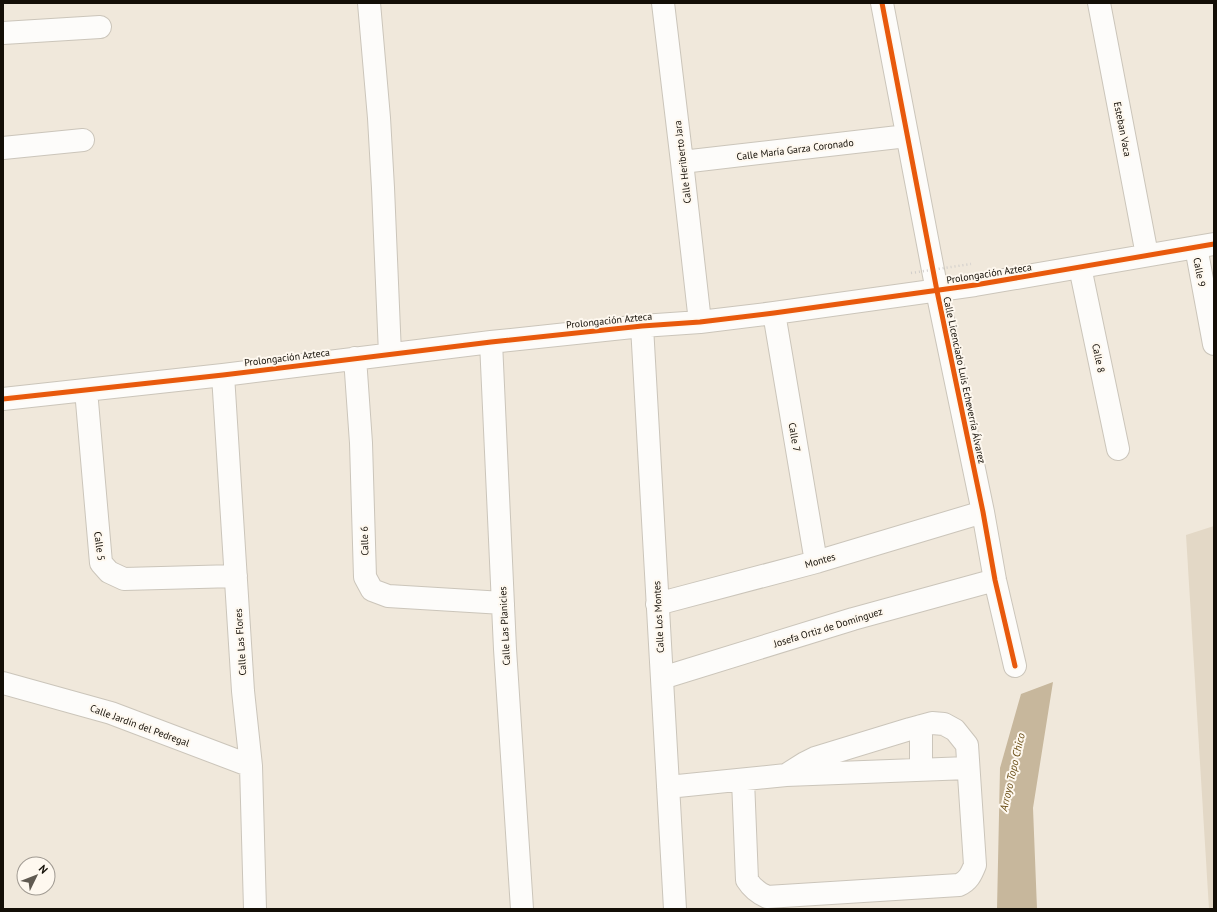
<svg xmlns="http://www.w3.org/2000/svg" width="1217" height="912" font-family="'PT Sans',sans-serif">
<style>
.green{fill:#e3d8c6}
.water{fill:#c7b79c}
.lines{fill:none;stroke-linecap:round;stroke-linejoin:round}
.minor-casing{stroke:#cbc5ba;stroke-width:24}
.minor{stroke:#fdfcfa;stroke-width:22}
.path-bridge{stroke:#d1cecb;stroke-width:2.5;stroke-dasharray:1 3;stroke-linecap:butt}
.cycleway-casing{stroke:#fef8ef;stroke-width:8}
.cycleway{stroke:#e8590c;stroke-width:5}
.labels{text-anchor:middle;stroke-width:4;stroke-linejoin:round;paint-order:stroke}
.street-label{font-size:10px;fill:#130e06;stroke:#fef8ef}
.water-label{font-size:11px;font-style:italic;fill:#684c13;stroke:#fef8ef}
</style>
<rect width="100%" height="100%" fill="#f0e8db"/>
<path class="green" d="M1214,526v383h-5l-23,-374z"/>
<path class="water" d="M1053,682l-20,126 4,101h-40l3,-141 21,-74z"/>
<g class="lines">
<defs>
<path id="minor" d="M369,3l10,115 4,70 7,166
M663,3l19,159 18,160
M882,3l55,288 46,221 12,68 20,86
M1099,3l48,252
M3,33l97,-6
M3,148l80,-8
M682,162l225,-26
M1196,247l18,97
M1080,267l38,182
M774,313l42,249
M642,326l33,583
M491,342l14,307 17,260
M355,358l6,85 4,134 7,13 16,6 115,7
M223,375l20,316 8,75 4,143
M86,390l15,173 8,9 15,7 112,-3
M3,399l220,-24 268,-33 151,-16 58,-4 74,-9 201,-28 239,-41
M657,604l159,-42 167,-50
M662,678l191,-59 142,-39
M3,683l108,30 140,53
M921,726v43
M743,780l4,100c5,8 11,13 20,17l192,-12c9,-4 12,-10 16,-20l-8,-120 -12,-15 -11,-6 -12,-1 -22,6 -95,29 -10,5 -19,12
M668,787l118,-12 182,-7"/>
</defs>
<use href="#minor" class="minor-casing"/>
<use href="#minor" class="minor"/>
<path class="path-bridge" d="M911,273l60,-9"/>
<defs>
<path id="cycleway" d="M882,3l55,288 46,221 12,68 20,86
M3,399l220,-24 268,-33 151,-16 58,-4 74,-9 201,-28 239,-41"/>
</defs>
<use href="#cycleway" class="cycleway-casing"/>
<use href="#cycleway" class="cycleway"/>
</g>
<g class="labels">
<g class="street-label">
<text transform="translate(1123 129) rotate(79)" y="4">Esteban Vaca</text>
<text transform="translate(795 149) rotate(-7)" y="4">Calle María Garza Coronado</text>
<text transform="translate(682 162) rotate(-97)" y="4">Calle Heriberto Jara</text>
<text transform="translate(1200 272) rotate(79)" y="4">Calle 9</text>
<text transform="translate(989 273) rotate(-9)" y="4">Prolongación Azteca</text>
<text transform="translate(609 320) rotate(-6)" y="4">Prolongación Azteca</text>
<text transform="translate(287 357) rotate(-7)" y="4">Prolongación Azteca</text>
<text transform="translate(1099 358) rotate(78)" y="4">Calle 8</text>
<text transform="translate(965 380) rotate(78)" y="4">Calle Licenciado Luis Echeverría Álvarez</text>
<text transform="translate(795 437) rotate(80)" y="4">Calle 7</text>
<text transform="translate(364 541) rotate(-92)" y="4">Calle 6</text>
<text transform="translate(100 546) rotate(82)" y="4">Calle 5</text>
<text transform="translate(820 560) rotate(-16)" y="4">Montes</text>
<text transform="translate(658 617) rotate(-93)" y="4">Calle Los Montes</text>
<text transform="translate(504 626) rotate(-93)" y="4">Calle Las Planicies</text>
<text transform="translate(828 627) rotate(-17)" y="4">Josefa Ortiz de Domínguez</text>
<text transform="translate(240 642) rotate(-94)" y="4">Calle Las Flores</text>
<text transform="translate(140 725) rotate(20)" y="4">Calle Jardín del Pedregal</text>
</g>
<g class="water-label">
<text transform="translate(1012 772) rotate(-77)" y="4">Arroyo Topo Chico</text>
</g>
</g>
<rect width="1217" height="912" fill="none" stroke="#130e06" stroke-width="8"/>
<g transform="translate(36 876) rotate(47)"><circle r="19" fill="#fef8ef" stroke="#a09a92"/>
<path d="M0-3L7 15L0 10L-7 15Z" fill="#605a51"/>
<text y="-6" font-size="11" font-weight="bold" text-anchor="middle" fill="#130e06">N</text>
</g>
</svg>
